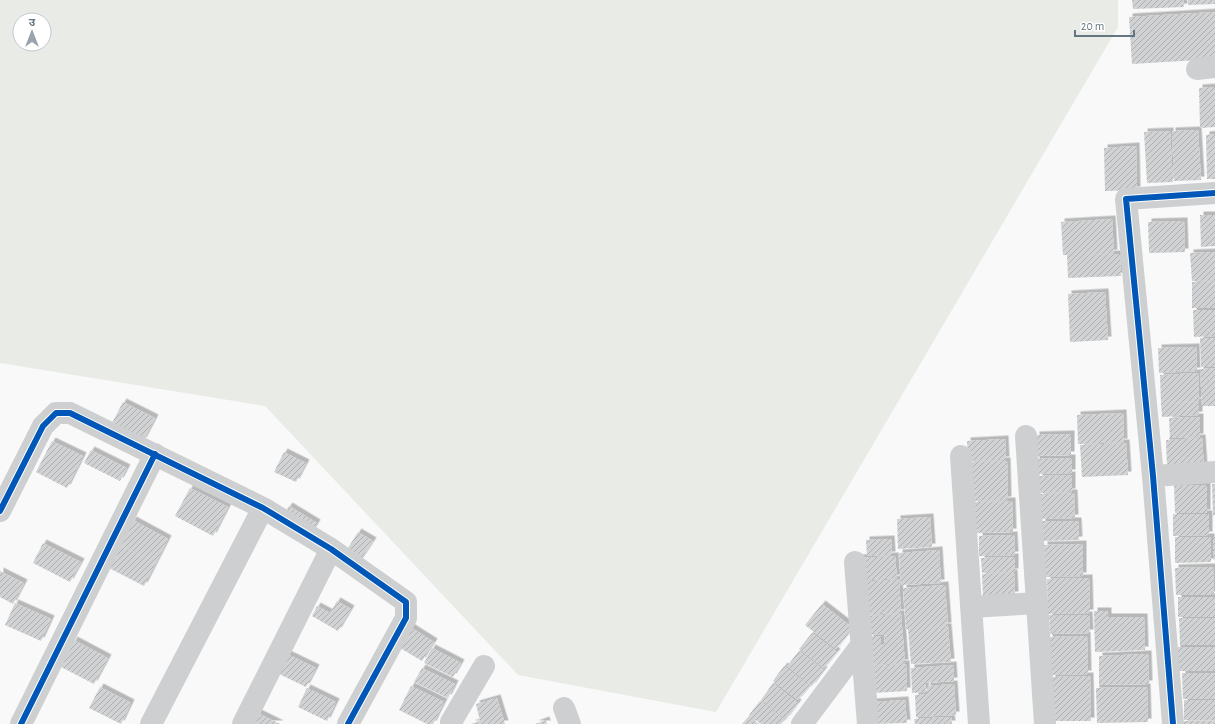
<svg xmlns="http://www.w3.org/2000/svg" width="1215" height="724" font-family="'Alegreya Sans','Noto Sans Devanagari',sans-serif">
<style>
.green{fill:#e8ebe6;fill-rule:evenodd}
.building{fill:url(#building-hatch);filter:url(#shadow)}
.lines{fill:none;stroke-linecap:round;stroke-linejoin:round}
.street{stroke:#cecfd0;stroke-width:22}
.cycleway-casing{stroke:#fff;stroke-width:8}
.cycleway{stroke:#0057b8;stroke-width:6}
</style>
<defs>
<pattern id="building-hatch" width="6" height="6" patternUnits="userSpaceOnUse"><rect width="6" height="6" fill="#d0d2d3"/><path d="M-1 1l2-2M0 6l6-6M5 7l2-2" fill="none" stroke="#acafb1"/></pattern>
<filter id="shadow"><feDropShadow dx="3.5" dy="-3.5" stdDeviation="0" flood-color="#0004"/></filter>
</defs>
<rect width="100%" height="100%" fill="#f9f9f9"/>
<path class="green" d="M0,0h1118v27l-402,685 -198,-37 -253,-269 -265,-43zM20,20h24v24h-24z"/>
<path class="building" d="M1132,0h51l1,7 -51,2z
M1188,0h27v4l-27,1z
M1215,12v47l-83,5 -3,-47z
M1215,87v40l-15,1 -1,-40z
M1198,130l3,50 -27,1 -2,-50z
M1170,131l3,51 -26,1 -3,-51z
M1215,134v45h-8l-1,-44z
M1136,146l1,44 -32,1 -1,-43z
M1200,215h15v31l-14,1z
M1112,219l2,34 -32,2 38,-1 1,22 -53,2 -1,-23h-4l-2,-33z
M1184,221l1,31 -36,1 -1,-31z
M1215,252v28l-23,1 -2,-28z
M1215,281v27h-23v-26z
M1105,292l3,48 -38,2 -2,-48z
M1193,310h22v26l-21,1z
M1200,338h15v29h-14z
M1196,347l1,24 -38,2 -1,-25z
M1215,368v38h-13l-2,-37z
M1198,373l1,28 -38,2 -1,-28z
M123,402l32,16 -12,23 -32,-16z
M1199,402v13l-37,2 -1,-14z
M1123,413l1,29 -46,2 -1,-29z
M1200,417v20l-30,1 -1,-20z
M1071,434v21l-35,1v-21z
M1202,438l2,30 -37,1 -1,-29z
M1005,439l1,21 -38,1 -1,-20z
M52,441l31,15 -16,32 -31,-16z
M1126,443l2,32 -46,2 -2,-32z
M91,450l36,18 -7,13 -36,-18z
M284,452l22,11 -10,19 -22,-10z
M1072,458v15l-36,1v-15z
M1007,461l1,39 -37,1 -1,-39z
M1072,475v17l-33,1v-17z
M1212,484h3v31h-2z
M1174,485h33v28h-32z
M190,488l38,19 -15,29 -38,-20z
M1074,493l1,25 -34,1 -1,-25z
M1012,501l1,31 -37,1 -2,-31z
M289,506l28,17 -7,12 -28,-18z
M1173,514h36v21l-36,1z
M930,517l2,30 -34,2 -1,-30z
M133,520l35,19 -24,47 -35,-18 11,-22 34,16 -34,-17z
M1042,521h36l1,19 -37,1z
M358,532l15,9 -16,24 -14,-9z
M1014,535l1,20 -36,1v-20z
M1175,537h36v25l-36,1z
M1213,537h2v22l-2,1z
M891,539l1,16 -25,1 -1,-16z
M43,543l38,19 -11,20 -37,-19z
M1083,544v32l-38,1 -1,-32z
M939,550l2,33 -40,2 -2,-32z
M895,556l2,22 -38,3 -1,-23z
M1015,557v15l-33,1 -1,-15z
M1213,567l1,28h-38l-1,-27z
M0,571l24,12 -11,21 -13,-7z
M1014,573l1,22 -32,1 -1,-22z
M1089,578l1,35 -42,1 -1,-35z
M899,579l2,34 -37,2 -2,-33z
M945,585l3,41 -24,2 24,-1 3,35 -40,2 -3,-35h-2l-3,-41z
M1178,597h37v20h-37z
M337,601l14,8 -13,22 -26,-15 5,-10 13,7z
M15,603l36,16 -10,22 -36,-16z
M822,604l31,24 -17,21 -31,-24z
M1094,611h14v6h36l1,33 -50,2z
M901,614l4,49 -34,2 -1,-29h11v9l4,-1 -1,-10 -16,1 -1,-19z
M1049,615h40l1,18 -40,1z
M1179,618h36v27h-35z
M407,625l27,17 -12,19 -27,-16z
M812,633l25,19 -13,16 -25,-19z
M1087,636l1,38 -37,1 -2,-38z
M74,640l34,18 -14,26 -33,-17z
M1177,647h38v24h-37z
M432,648l29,15 -8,14 -29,-14z
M799,651l25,19 -12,16 -25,-20z
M287,654l29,14 -10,19 -29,-14z
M1148,654l1,30 -50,1v-29z
M906,664l1,27 -34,2 -2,-27z
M953,665l1,16 -29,2 1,9 -14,1 -1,-25z
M784,666l26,20 -12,14 -25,-19z
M422,668l33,16 -7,14 -34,-16z
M1182,673h33v26h-32z
M1090,676l1,45h-38l-1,-44z
M773,683l25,20 -12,16 -25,-19z
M954,684l2,31 -40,2 -1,-22 12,-1v-8z
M411,686l33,16 -11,22h-6l-28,-14z
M100,687l31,16 -10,21 -32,-16z
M1147,687l1,35 -51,1 -1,-35z
M307,688l29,14 -9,19 -29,-14z
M497,698l8,26h-34l9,-3 -4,-17z
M905,700l2,23 -33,1 -1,-22z
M1184,700h31v20h-31z
M760,701l25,19 -4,4h-20l-12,-9z
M258,713l22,11h-27z
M749,716l10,8h-17z
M951,717l1,7h-37l-1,-5z
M546,720l1,4h-12z
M1184,721h31v3h-31z"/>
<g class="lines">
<path class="street" d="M1197,69l18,-2
M1026,436l19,288
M961,456l18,268
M1153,476l62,-4
M0,511l43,-85 13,-13h14l193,95 68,41 75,53v16l-58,106
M855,562l13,162
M971,607l66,-4
M564,708l6,16
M451,722l33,-56
M21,724l134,-270
M151,724l112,-216
M243,724l88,-175
M802,724l60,-80
M1173,724l-20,-248 -27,-277 89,-6"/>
<defs>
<path id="cycleway" d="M0,511l43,-85 13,-13h14l193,95 68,41 75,53v16l-58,106
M21,724l134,-270
M1173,724l-20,-248 -27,-277 89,-6"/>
</defs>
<use href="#cycleway" class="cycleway-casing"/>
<use href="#cycleway" class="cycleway"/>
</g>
<g transform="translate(32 32)"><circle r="19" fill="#ffffff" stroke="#c1c8cd"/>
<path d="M0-3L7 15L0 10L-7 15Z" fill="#99a4ac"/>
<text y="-6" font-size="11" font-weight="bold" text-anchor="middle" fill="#657683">उ</text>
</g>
<path d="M1075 30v6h59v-6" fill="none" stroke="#657683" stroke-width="2"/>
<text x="1081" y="30" font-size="12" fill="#657683" stroke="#ffffff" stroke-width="3" paint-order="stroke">20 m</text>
</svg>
